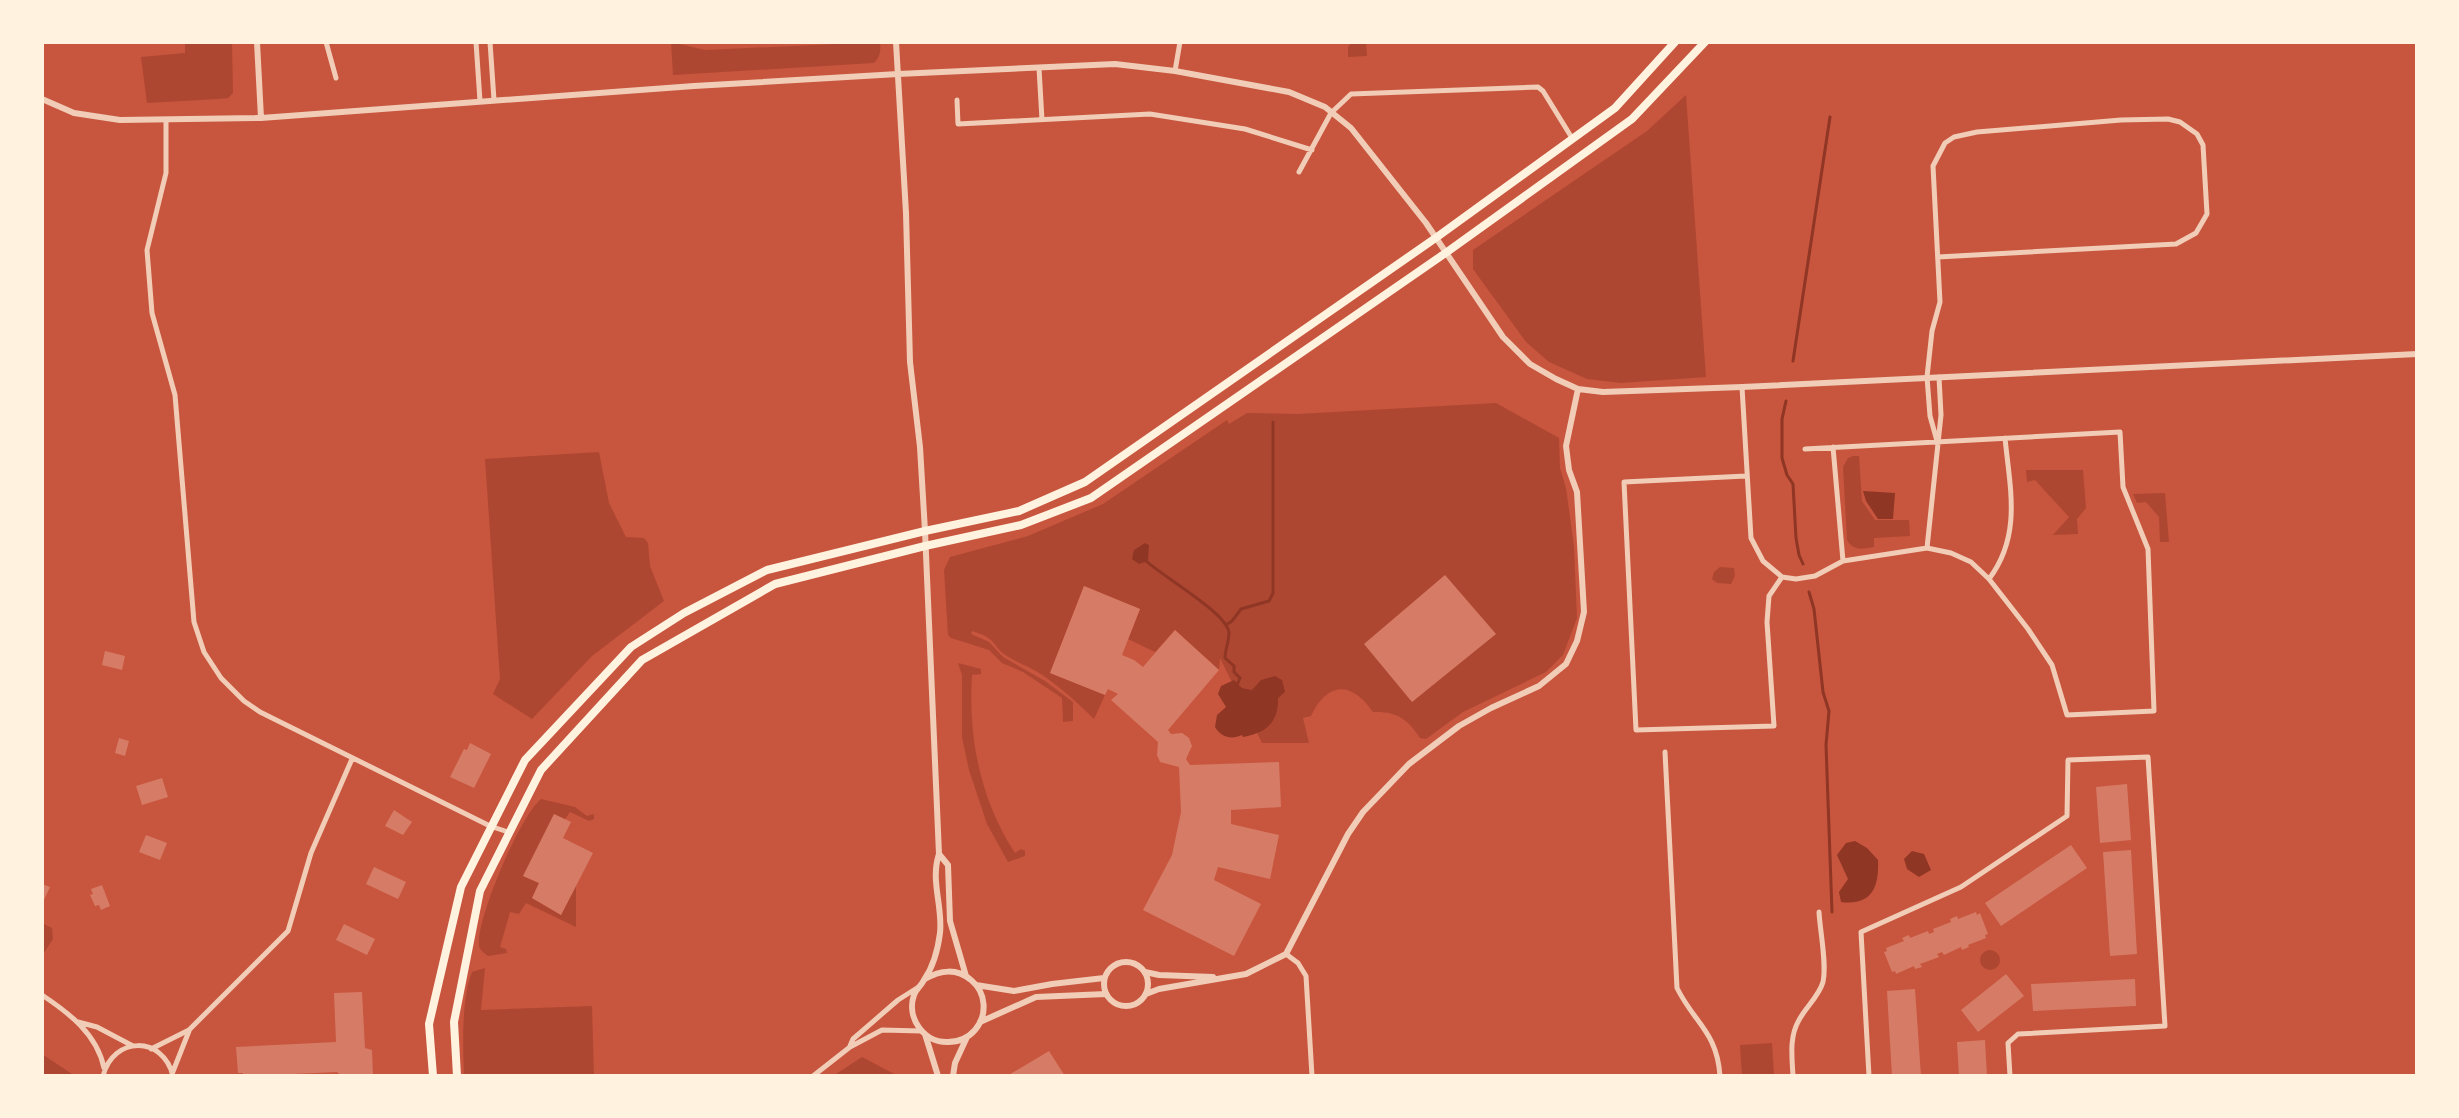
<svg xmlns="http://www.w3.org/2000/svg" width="2459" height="1118" font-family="Barlow,sans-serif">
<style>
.green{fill:#ae4732}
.water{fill:#8f3625}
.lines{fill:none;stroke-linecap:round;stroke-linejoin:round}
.stream{stroke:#8f3625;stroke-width:3}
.building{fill:#d67c66}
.minor{stroke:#f1ccb7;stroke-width:5}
.tertiary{stroke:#f1ccb7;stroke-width:6}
.primary{stroke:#fff3e0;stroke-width:8}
</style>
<rect width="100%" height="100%" fill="#c8553d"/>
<path class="green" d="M185,42h47l1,51 -5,5 -10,1 -71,4 -6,-46 44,-4z
M671,42l34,8 175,-8c1,9 0,15 -6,21l-201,12z
M1352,42h14l1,14 -19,1v-10z
M1686,95l20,282 -85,6 -34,-4 -38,-17 -23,-20 -53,-73v-19l174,-119z
M1496,403l63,35 1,30 6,20 8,58 3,72 -14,37 -17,17 -83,40 -37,27 -6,-1c-12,-19 -24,-27 -47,-26 -22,-32 -46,-30 -62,4l-8,2 6,25h-47l-42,-85 -1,12 -44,-40 -20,22 -27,-13 12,-30 -56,-23 -34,87 55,22 -11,24c-17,-17 -34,-32 -53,-45 -11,-7 -24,-11 -34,-18 -17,-11 -8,-17 -35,-25l-1,3 18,8 14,15 42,24 28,21v19l-10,1 -1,-24 -39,-26 -21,-9 -13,-13 -38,-12 -3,-3 -4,-65 6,-13 78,-21 75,-32 124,-84 2,4 18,-11 51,1z
M599,452l10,51 17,34 18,1 4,5 2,23 14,35 -72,55 -60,63 -39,-25 7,-15 -15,-220z
M1853,456h6l3,45 13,19h34l1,16 -36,2v9c-11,2 -21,4 -27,-7l-4,-73 5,-9z
M2026,470h57l3,38 -9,11 1,15 -25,1 16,-18 -34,-37 -8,2z
M2165,493l4,49h-9l-1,-25 -13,-15 -9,1 -4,-9z
M1720,567l14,1 1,8 -4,8 -14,-1 -5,-4 2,-7z
M958,663l23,6v5l-9,1c-4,63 8,124 43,178l6,-4 4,2v5l-17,6 -21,-38 -18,-54 -7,-33v-62z
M541,799l34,8 12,9 7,-2v5l-5,2 -19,-9 -46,64 15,7 -7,15 29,17 15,-29v41l-50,-24 -7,11 -9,-2 -10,35 6,2 1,4 -19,3c-6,-4 -10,-7 -9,-15 0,-27 41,-125 62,-142z
M42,923l10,5 1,11 -11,17z
M1980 960a10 10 0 1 1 20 0a10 10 0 1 1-20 0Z
M485,968l-4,42 111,-4 2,70h-130c-1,-29 -3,-76 8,-104z
M1772,1043l2,33h-32l-2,-31z
M42,1054l33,22h-33z
M862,1057l36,19h-65z"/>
<path class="water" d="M1863,491l32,2 -2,26h-15l-12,-18z
M1145,543l4,2 -1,16 -9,3 -7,-5 2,-9z
M1275,676l7,4 3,12 -7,6c1,24 -12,35 -35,39l-1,-2c-11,5 -21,2 -27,-8l2,-12 9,-8 -8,-13 3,-8 13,-6 8,8 10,2 9,-10z
M1855,841l12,7 11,12c1,26 -5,46 -37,42l-2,-10 9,-13 -11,-24 9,-12z
M1912,851l12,3 7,16 -12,7 -12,-8 -3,-10z"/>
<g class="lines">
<path class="stream" d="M1793,361l37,-244
M1786,401l-4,18v39l5,17 6,9 3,54 3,17 4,9
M1145,560c15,15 83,53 84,73 0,8 -4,17 -4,25l9,8v6l6,6 -3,7
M1809,592l5,17 9,83 6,19 -3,34 6,167
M1226,625l6,-4 9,-12 28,-8 4,-8v-171"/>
</g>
<path class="building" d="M1445,575l51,59 -84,68 -48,-58z
M1084,586l56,23 -18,46 12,5 9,7 32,-37 44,40 -51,60 3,4 11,-1 7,5 3,8 -6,13 4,6 89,-3 2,45 -50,3v14l48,11 -9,44 -52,-12 -4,13 47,24 -27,52 -91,-46 29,-55 9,-43 -2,-45 -19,-5 -3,-7 1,-13 -47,-42 7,-6 -10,-5 -3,6 -55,-22z
M105,651l20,5 -3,14 -20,-5z
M119,738l10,3 -4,15 -10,-3z
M470,743l21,11 -17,34 -24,-11 14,-28 3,1z
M162,778l6,19 -26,8 -6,-19z
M2127,784l4,56 -31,3 -4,-56z
M394,810l18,12 -9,13 -18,-9z
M554,814l17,8 -8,16 30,15 -32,62 -29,-17 7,-15 -16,-7z
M146,835l21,8 -7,17 -21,-8z
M2071,845l16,23 -86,58 -16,-23z
M2131,850l6,104 -27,2 -7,-104z
M374,867l32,15 -8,17 -32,-15z
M42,884l8,3 -8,17z
M102,885l8,21 -9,4 -2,-5 -4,1 -5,-11 3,-1 -2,-5z
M1976,912l1,3 3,-2 8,21 -3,1 1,3 -18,7 1,2 -7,3 -1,-3 -17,8 -2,-3 -5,2 2,3 -19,7 2,3 -7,2 -1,-3 -18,8 -1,-3 -3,1 -8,-20 3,-1 -1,-3 18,-7 -2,-3 7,-3 1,3 18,-7 1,3 5,-2 -1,-3 18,-7 -1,-3 7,-3 1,3z
M344,924l31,15 -8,16 -31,-15z
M2006,974l18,22 -46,36 -17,-22z
M2135,979l1,27 -103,5 -2,-27z
M1915,989l6,87h-29l-5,-85z
M362,992l3,56 7,2 1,26h-31l-5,-4 -44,2v2h-50v-3h-5l-2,-26 100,-5 -2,-49z
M1985,1040l2,36h-28l-2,-34z
M1049,1051l16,25h-58z"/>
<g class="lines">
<path class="minor" d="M326,42l10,36
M476,42l4,59
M490,42l4,58
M1039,68l3,52
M1175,71l5,-29
M957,100l1,24 192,-10 95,15 67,21
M166,121v52l-19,77 5,63 23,82 19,227 10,30 17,26 23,23 16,11 230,114 18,6
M1299,172l32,-59 20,-19 187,-7 5,4 29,47
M1742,387l9,151 12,23 19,16
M1937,441l-7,-25 -3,-39 5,-46 8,-29 -7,-136 12,-23 9,-6 23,-5 144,-12 47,-1 12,3 17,12 6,11 4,69 -11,19 -20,11 -238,13
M1833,447l10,114
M1746,476l-122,6 12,248 138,-4 -7,-104 2,-26 13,-19
M1927,548l14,-133 -2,-38
M1782,577l14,2 19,-3 28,-15 84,-13 24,5 20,9 18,17 39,50 24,36 15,50 87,-4 -6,-162 -25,-62 -3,-55 -315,17
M1989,579c33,-44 21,-90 16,-141
M1665,752l12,236c18,36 40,44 43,88
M1286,954l12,9 8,13 6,100
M42,995c27,18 55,39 62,73
M78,1022l19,5 36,19
M850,1046l3,-7 45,-39 19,-12
M151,1049l38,-19 99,-99 23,-78 41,-94
M172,1074l17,-43
M103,1076c10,-40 60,-41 70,0
M813,1076l37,-29 32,-17 39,1
M1793,1076c-1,-19 -4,-39 6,-56 7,-13 20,-24 24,-38 4,-18 -3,-51 -4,-70
M1869,1076l-8,-144 100,-45 106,-71 1,-56 80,-3 17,269 -147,8 -10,9 2,33"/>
<path class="tertiary" d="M257,42l4,76
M896,42l10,171 4,149 10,85 5,84 14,323c-9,27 4,52 1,79 -2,16 -7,34 -16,47 -3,6 -8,9 -10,15 -8,23 10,48 34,47 11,0 20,-4 27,-12 13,-15 11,-38 -4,-50 -14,-12 -31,-10 -46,-1
M42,99l32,14 46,7 141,-2 433,-32 204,-12 217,-10 60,7 114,21 36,15 26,21 75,95 77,114 27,27 26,15 22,10 25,3 139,-5 675,-33
M939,854l9,11 2,56 16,55
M1104 984a22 22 0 1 1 44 0a22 22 0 1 1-44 0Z
M1145,972l14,3 54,2
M976,985l38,6 38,-7 52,-6
M1146,994l13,-5 87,-15 40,-20 62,-120 15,-22 46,-48 50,-38 32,-18 48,-22 27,-22 11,-23 7,-29 -7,-120 -8,-22 -3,-24 12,-57
M980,1022l56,-25 70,-3
M925,1034l13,42
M953,1076l2,-13 12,-26"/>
<path class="primary" d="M433,1076l-4,-52 32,-137 64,-127 106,-113 53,-34 83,-43 158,-39 94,-20 66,-29 352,-245 178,-129 60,-66
M457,1076l-3,-54 26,-131 61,-121 101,-110 133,-76 150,-38 96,-21 70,-27 356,-246 185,-133 73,-77"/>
</g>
<rect width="2459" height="1118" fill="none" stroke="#fff3e0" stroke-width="88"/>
</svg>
